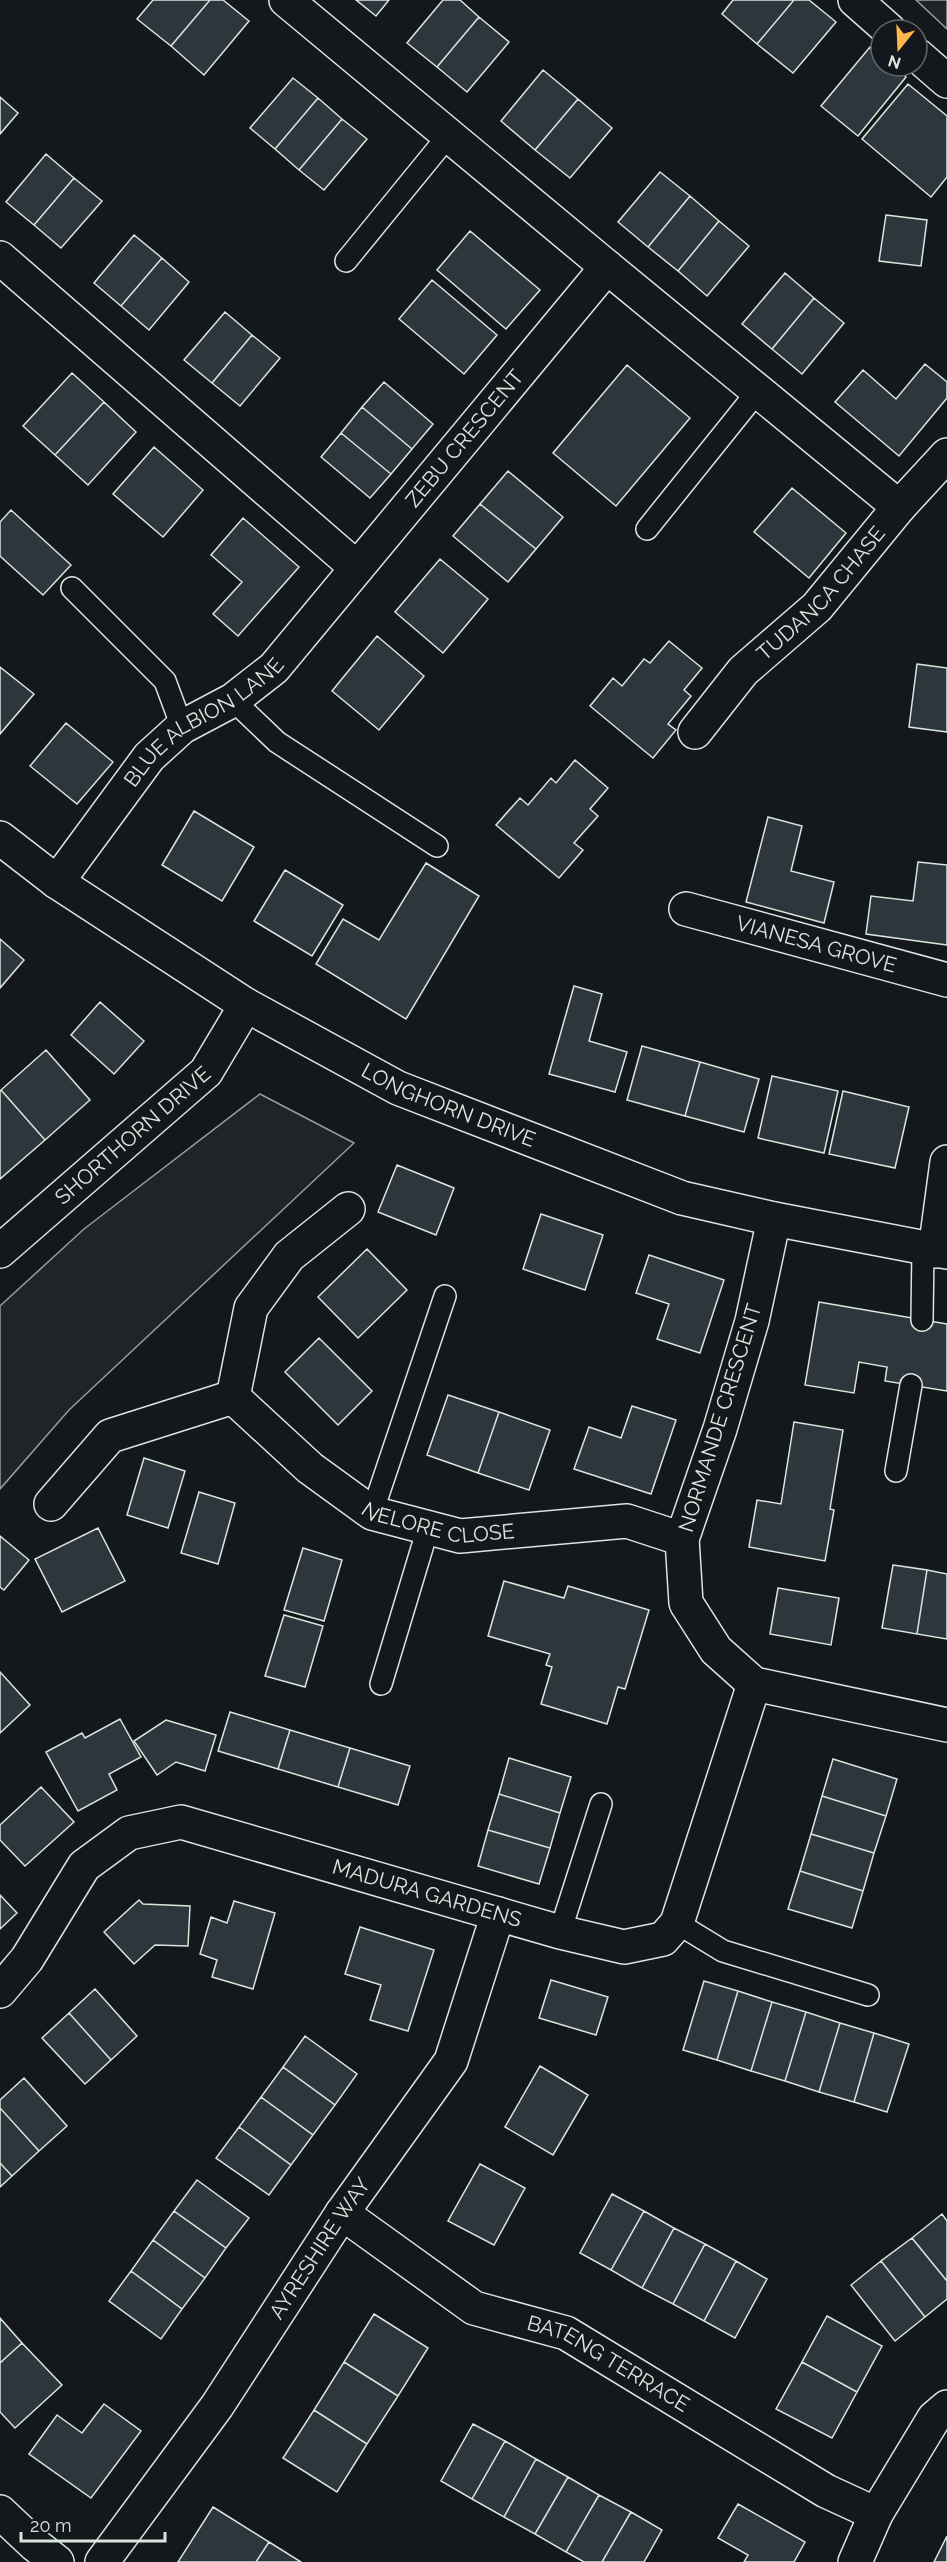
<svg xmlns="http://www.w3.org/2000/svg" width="947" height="2562" font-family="Raleway,sans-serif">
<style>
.green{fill:#202428;stroke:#939e99;stroke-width:1.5}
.building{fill:#2c363c;stroke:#d8e6dc;stroke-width:1.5}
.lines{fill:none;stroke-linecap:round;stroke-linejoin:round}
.service-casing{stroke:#d8e6dc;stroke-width:24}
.minor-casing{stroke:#d8e6dc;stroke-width:36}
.service{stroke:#14181c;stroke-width:21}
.minor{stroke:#14181c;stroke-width:33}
.labels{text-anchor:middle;stroke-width:4.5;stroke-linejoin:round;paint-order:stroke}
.street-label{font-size:21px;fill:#d8e6dc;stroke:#14181c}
</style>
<rect width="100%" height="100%" fill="#14181c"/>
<path class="green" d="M916,0h31v29z
M260,1094l94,49 -285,267 -69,79v-183l84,-77z"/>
<path class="building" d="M153,0h57l-39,46 -34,-27z
M210,0h13l26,21 -45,54 -33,-29z
M356,0h33l-13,16z
M443,0h17l19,17 -42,50 -30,-24z
M733,0h61l-37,44 -35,-30z
M794,0h15l27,22 -43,51 -36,-29z
M479,17l30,25 -42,50 -30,-25z
M870,47l11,9v10h12l13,11 -48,59 -37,-30z
M543,70l35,29 -43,51 -34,-29z
M293,78l25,20 -43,51 -25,-21z
M908,84l39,32v61l-16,20 -69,-58z
M0,97l18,16 -18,21z
M318,98l24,21 -43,51 -24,-21z
M578,99l34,29 -42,50 -35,-28z
M342,119l25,20 -43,51 -25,-20z
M46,154l28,24 -40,47 -28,-23z
M660,172l30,24 -42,51 -30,-25z
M74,178l28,23 -41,47 -27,-23z
M690,196l29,25 -41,50 -30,-24z
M886,215l41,5 -6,46 -42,-5z
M719,221l30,25 -42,50 -29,-25z
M470,231l70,59 -34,39 -69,-59z
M134,235l28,23 -41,48 -27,-23z
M162,258l27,24 -40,48 -28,-24z
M785,273l29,25 -42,51 -30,-25z
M432,280l65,55 -33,39 -65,-55z
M814,298l30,25 -42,51 -30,-25z
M225,312l27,23 -40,48 -28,-23z
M252,335l28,23 -40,48 -28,-23z
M925,364l22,18v16l-48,58 -64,-54 28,-32 33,29z
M627,365l63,53 -74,88 -63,-53z
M72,373l32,29 -49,53 -32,-29z
M384,382l49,42 -21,25 -50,-42z
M104,402l32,30 -48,53 -33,-30z
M362,407l50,42 -21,25 -50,-41z
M341,433l50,41 -21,24 -49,-41z
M154,447l49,43 -40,47 -50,-43z
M508,471l55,46 -27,32 -56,-45z
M792,488l54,45 -37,45 -55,-46z
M480,504l56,45 -28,33 -55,-46z
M11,510l60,55 -28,30 -43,-39v-34z
M243,518l56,49 -61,69 -25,-22 29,-32 -31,-27z
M440,559l48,40 -45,54 -48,-41z
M377,636l47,40 -45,54 -47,-39z
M669,641l33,27 -18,22 7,6 -23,28 8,6 -23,28 -63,-52 23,-28 9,8 22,-27 6,4z
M917,664l30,4v64l-38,-5z
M0,667l34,27 -34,40z
M66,723l47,39 -36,42 -47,-38z
M575,760l33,28 -18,21 8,7 -24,27 9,7 -24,28 -63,-53 24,-27 8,7 23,-27 5,5z
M194,811l60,36 -32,54 -60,-36z
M768,817l34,9 -11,45 43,11 -10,41 -78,-21z
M918,862l29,3v80l-81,-11 5,-38 42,5z
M426,863l53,33 -73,123 -90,-55 27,-45 36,21z
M285,870l58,35 -31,51 -58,-35z
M0,939l24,21 -24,28z
M574,986l28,8 -13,47 38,11 -12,40 -66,-18z
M100,1002l44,39 -30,33 -43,-39z
M642,1046l58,16 -15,54 -58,-16z
M46,1050l44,50 -45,40 -44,-50z
M700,1062l59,17 -15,53 -59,-16z
M772,1076l66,15 -14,62 -66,-15z
M1,1090l44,50 -45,39v-88z
M843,1091l66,16 -14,61 -66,-14z
M397,1165l57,23 -18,47 -58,-23z
M541,1214l62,21 -18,55 -62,-21z
M367,1249l40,41 -49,48 -40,-41z
M649,1255l75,25 -24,73 -43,-14 12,-35 -33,-11z
M819,1302l128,22v67l-62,-10 2,-14 -28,-5 -5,31 -49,-8z
M319,1338l53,53 -34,34 -53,-53z
M448,1395l51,17 -21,61 -51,-18z
M632,1406l44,14 -25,74 -77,-25 15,-42 32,11z
M499,1412l51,18 -21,60 -51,-17z
M794,1422l49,8 -13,79 4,1 -9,51 -76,-14 8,-47 24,4z
M144,1458l41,13 -17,57 -41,-13z
M199,1492l36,11 -17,61 -37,-11z
M98,1528l27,53 -63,31 -27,-53z
M0,1536l29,24 -25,30 -4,-3z
M303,1548l39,12 -18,61 -40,-11z
M893,1565l34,5 -10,64 -35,-6z
M927,1570l20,4v65l-30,-5z
M504,1581l60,17 4,-12 81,24 -24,79 -7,-2 -11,37 -66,-20 11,-37 -6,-2 4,-11 -62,-18z
M778,1588l61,10 -8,47 -61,-11z
M284,1615l39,11 -18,61 -40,-11z
M0,1672l30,33 -30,28z
M230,1712l60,18 -12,39 -60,-18z
M120,1719l21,38 -32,17 8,16 -39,21 -32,-59 36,-19 3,5z
M166,1720l50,15 -11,36 -29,-9 -19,13 -23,-34z
M290,1730l60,18 -12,39 -60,-18z
M350,1748l60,18 -12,39 -60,-18z
M509,1758l62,19 -11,36 -61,-19z
M833,1759l64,20 -11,37 -64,-20z
M41,1787l33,35 -49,44 -25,-26v-15z
M499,1794l61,19 -10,35 -62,-18z
M822,1796l64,20 -12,37 -63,-19z
M488,1830l62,18 -11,36 -61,-18z
M811,1834l63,19 -11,38 -63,-20z
M800,1871l63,20 -11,37 -64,-19z
M0,1895l17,18 -17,16z
M139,1900l4,4 47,2 -2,40 -33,-1 -21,19 -30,-32z
M234,1901l41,12 -22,76 -41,-12 5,-17 -17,-6 11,-37 16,6z
M360,1927l74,23 -26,81 -38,-11 11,-35 -36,-11z
M551,1980l57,17 -12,38 -57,-17z
M704,1981l34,10 -21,69 -34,-10z
M95,1989l42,47 -26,24 -42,-47z
M738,1991l34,11 -21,69 -34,-11z
M772,2002l34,10 -21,69 -34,-10z
M806,2012l34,11 -21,69 -34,-11z
M69,2013l42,47 -26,24 -43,-46z
M840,2023l34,10 -20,69 -35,-10z
M874,2033l35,11 -22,68 -33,-10z
M305,2036l52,38 -22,31 -52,-38z
M540,2066l48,29 -35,60 -48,-28z
M283,2067l52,38 -22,30 -52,-38z
M24,2078l43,48 -28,25 -39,-43v-8z
M261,2097l52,38 -22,30 -52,-38z
M0,2108l39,43 -27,25 -12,-13z
M239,2127l52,38 -22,30 -53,-37z
M0,2163l12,13 -12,11z
M480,2164l45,24 -31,57 -46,-24z
M197,2180l52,38 -23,30 -52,-37z
M612,2194l32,17 -33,59 -31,-17z
M174,2211l52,37 -21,30 -52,-38z
M644,2211l30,17 -32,60 -31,-18z
M942,2214l5,7v60l-35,-43z
M674,2228l31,16 -32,60 -31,-16z
M912,2238l35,43v18l-22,18 -44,-56z
M153,2240l52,38 -23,31 -51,-38z
M705,2244l31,17 -32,60 -31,-17z
M736,2261l31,18 -32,59 -31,-17z
M881,2261l44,56 -30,24 -44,-56z
M131,2271l51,38 -21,30 -52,-38z
M374,2314l54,34 -30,48 -54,-34z
M827,2316l55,30 -25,46 -55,-30z
M0,2318l22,25 -22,20z
M22,2343l40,42 -47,43 -15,-16v-49z
M344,2362l54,34 -31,48 -53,-34z
M802,2362l55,30 -25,46 -56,-29z
M104,2404l37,27 -50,67 -62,-44 28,-39 25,18z
M314,2410l53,34 -30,48 -54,-34z
M473,2424l32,17 -33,58 -31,-18z
M505,2441l31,18 -32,58 -32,-18z
M536,2459l32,18 -33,57 -31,-17z
M568,2477l31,18 -33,57 -31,-18z
M599,2495l32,17 -29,50h-18l-18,-10z
M738,2504l67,38 -11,20h-50l4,-7 -30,-17z
M213,2507l56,35 -13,20h-78z
M631,2512l31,18 -18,32h-42z
M947,2536v26h-13z
M269,2542l32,20h-45z"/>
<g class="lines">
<defs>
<path id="service" d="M346,261l102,-125
M647,529l110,-137
M72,588l93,93 17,46
M233,700l44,42 160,104
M922,1320l1,-71
M896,1471l15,-86
M372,1513l73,-217
M381,1684l47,-156
M677,1923l46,28 145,44
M560,1932l41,-128"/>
<g id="minor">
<path d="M855,0l34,30"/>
<path d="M917,55l30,26"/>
<path d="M0,258l357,310"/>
<path d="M607,267l292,240"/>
<path id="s1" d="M695,732l48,-61 74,-64 82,-100 48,-52"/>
<path id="s2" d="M0,838l57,44 189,123 152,83 284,110 92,21 173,33"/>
<path id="s3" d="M57,882l92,-125 33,-30 51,-27 41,-32 333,-401 -321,-267"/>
<path id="s4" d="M686,909l261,71"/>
<path d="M774,1219l-22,102 -32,108 -38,110 4,64 30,47 38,34 193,41"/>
<path id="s5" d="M0,1251l206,-179 40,-67"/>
<path d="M935,1251l12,-89"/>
<path id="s6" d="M233,1397l77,71 62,45 88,23 167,-15 55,18"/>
<path d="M51,1504l59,-68 123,-39 18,-89 38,-52 59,-47"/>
<path id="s7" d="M0,1991l27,-32 57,-93 45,-33 52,-11 379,110 64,15 39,-8 14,-16 77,-239"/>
<path id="s8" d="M342,2213l132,95 92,25 260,158 50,23"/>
<path d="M0,2512l34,32 23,18"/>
<path id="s9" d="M102,2562l115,-156 125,-193 109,-152 47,-147"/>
<path d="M855,2562l21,-48 58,-96 13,-11"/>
</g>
</defs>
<use href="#service" class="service-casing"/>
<use href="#minor" class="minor-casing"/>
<use href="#service" class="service"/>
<use href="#minor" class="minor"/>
</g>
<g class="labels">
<g class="street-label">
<text dy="7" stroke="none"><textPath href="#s3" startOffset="608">ZEBU CRESCENT</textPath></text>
<text dy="7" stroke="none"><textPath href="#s1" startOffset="188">TUDANCA CHASE</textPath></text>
<text dy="7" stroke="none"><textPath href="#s3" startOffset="220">BLUE ALBION LANE</textPath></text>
<text dy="7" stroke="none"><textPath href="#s4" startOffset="135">VIANESA GROVE</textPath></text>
<text dy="7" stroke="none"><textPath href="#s2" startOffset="524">LONGHORN DRIVE</textPath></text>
<text dy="7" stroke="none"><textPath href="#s5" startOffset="176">SHORTHORN DRIVE</textPath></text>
<text transform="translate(720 1418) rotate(-73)" y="7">NORMANDE CRESCENT</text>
<text dy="7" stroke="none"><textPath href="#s6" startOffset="249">NELORE CLOSE</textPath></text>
<text dy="7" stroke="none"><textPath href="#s7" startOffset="516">MADURA GARDENS</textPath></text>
<text dy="7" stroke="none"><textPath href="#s9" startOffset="382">AYRESHIRE WAY</textPath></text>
<text dy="7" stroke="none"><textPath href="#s8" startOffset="309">BATENG TERRACE</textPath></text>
</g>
</g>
<g transform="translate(899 48) rotate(198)"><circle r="28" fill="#14181c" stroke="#626a69" stroke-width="1.5"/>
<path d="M0-4.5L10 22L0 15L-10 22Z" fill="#ffb74d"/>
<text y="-9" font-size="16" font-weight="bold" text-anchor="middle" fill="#d8e6dc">N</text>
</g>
<path d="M21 2532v9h144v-9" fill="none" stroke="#d8e6dc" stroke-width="3"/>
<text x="30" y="2532" font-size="18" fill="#d8e6dc" stroke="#14181c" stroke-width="4.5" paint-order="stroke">20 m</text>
</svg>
